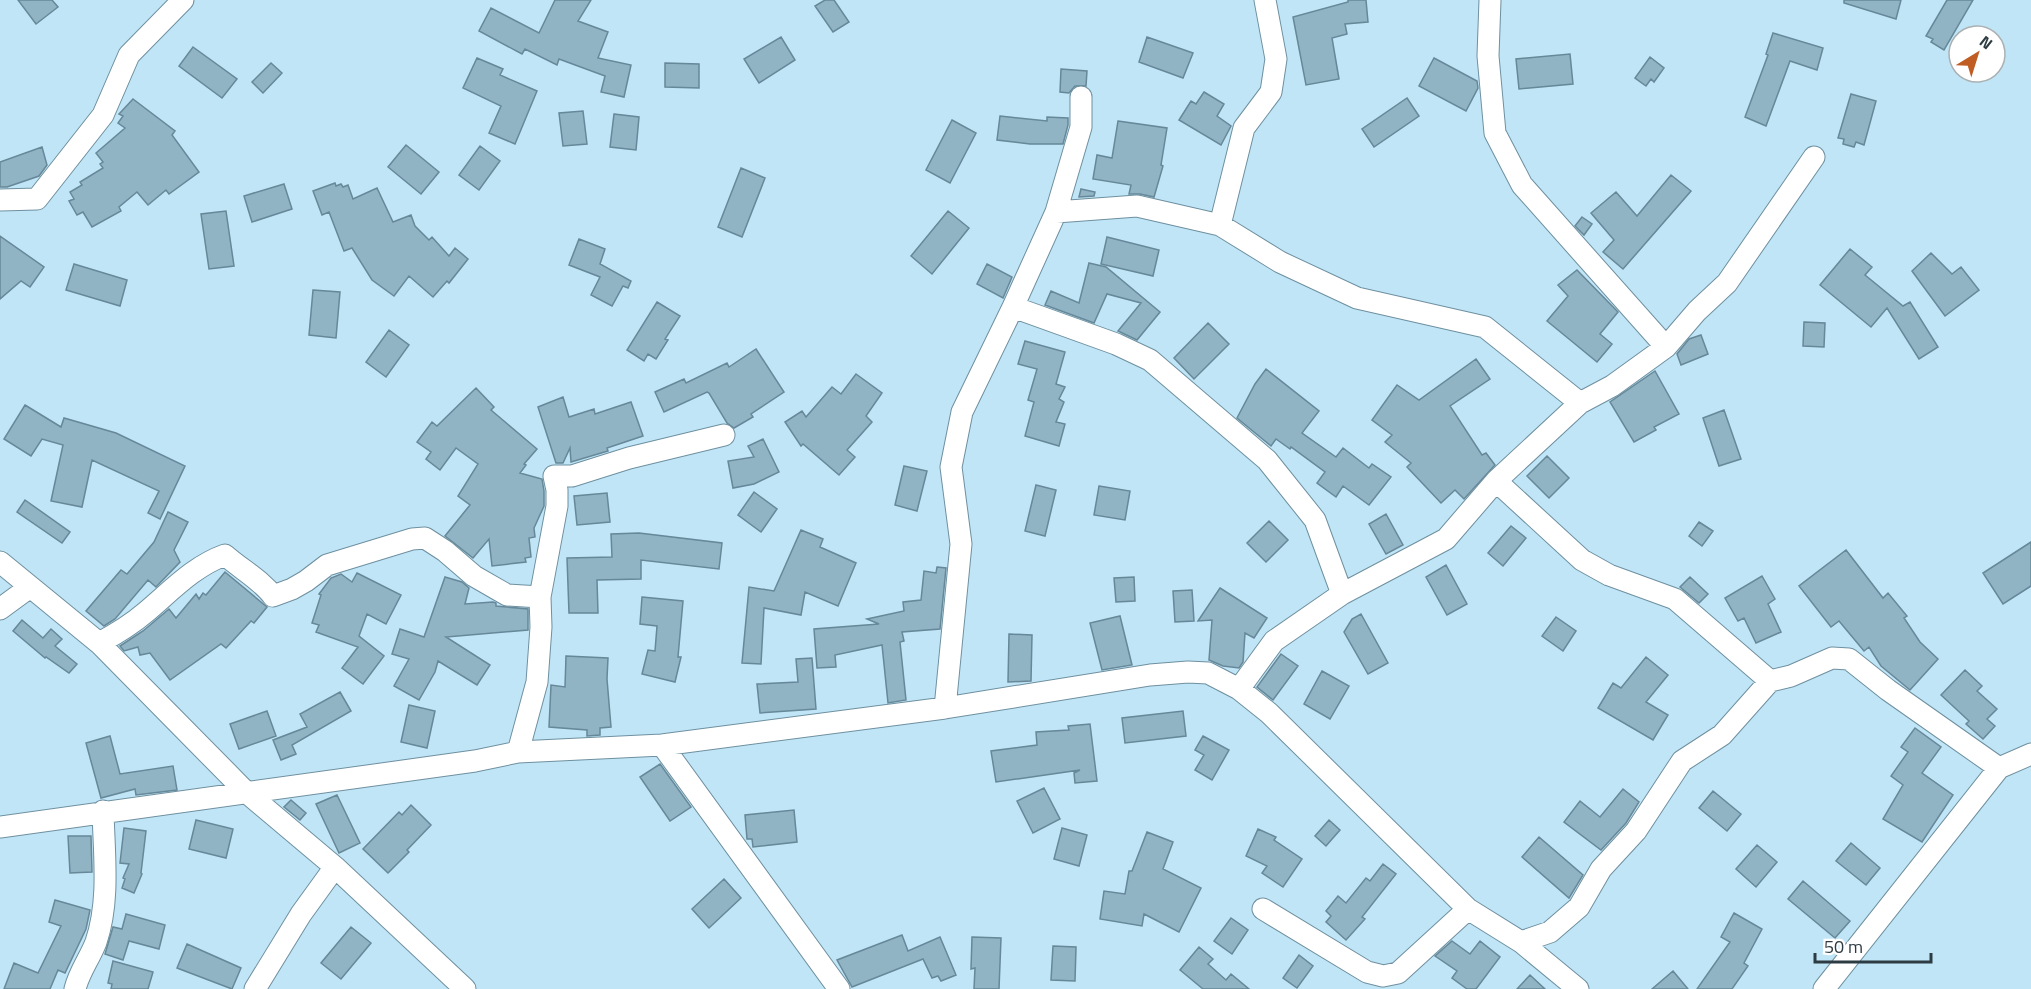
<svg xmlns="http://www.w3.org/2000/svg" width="2031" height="989" font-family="'Titillium Web',sans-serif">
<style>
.building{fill:#90b4c4;stroke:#668898;stroke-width:1.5}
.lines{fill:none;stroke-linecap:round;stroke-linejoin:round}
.minor-casing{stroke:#6e90a0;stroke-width:23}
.minor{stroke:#fff;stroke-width:21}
</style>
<rect width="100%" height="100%" fill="#c0e5f6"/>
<path class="building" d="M18,0h34l6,7 -22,17z
M555,0h36l-13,21 30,11 -10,26 33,7 -7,32 -23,-5 4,-16 -46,-17 -2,6 -32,-16 -3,5 -43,-23 12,-23 48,25z
M825,0h9l15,22 -16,10 -18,-26z
M1348,0h18l2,22 -23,2 2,10 -15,4 7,41 -33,6 -13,-68 55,-15z
M1844,0h57l-5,19 -52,-16z
M1947,0h26l-29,50 -13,-8 2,-3 -7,-3z
M1773,33l50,15 -6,22 -27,-9 -24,65 -21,-9 23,-62 -2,-1z
M781,37l14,23 -36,23 -15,-24z
M1147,37l46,16 -10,25 -44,-16z
M193,47l44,32 -15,19 -43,-32z
M1570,54l3,30 -54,5 -3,-30z
M1650,57l14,11 -10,14 -3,-3 -5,7 -11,-8z
M477,58l26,11 -3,6 37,16 -22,53 -26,-11 12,-27 -38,-18z
M1434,58l43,23 1,7 -12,23 -47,-25z
M271,63l11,10 -19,20 -11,-11z
M665,63l34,1v24l-34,-1z
M1061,69l26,2 -1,15h-11l-6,7 -9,-1z
M1204,92l20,12 -7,12 14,10 -10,19 -42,-25 12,-19 5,3z
M1851,94l25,7 -12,44 -8,-3 -2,5 -11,-3 1,-5 -6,-1z
M1407,98l12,18 -45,31 -12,-18z
M133,99l42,32 -3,4 27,37 -30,22 -3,-4 -18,15 -11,-13 -18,15 2,4 -29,16 -9,-15 -6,3 -8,-14 5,-2 -4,-7 12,-7 -2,-3 23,-14 -3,-4 3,-2 -7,-9 29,-25 -7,-5 5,-7 -4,-2z
M583,111l4,33 -24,2 -4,-33z
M614,114l25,3 -3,33 -26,-3z
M1000,116l47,5v-4l21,1v7l-5,19h-33l-33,-4z
M952,120l24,13 -26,50 -24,-13z
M1118,121l49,7 -6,37 2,1 -9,31 -14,-3h-11l2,-9 -38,-6 4,-24 15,3z
M406,145l33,27 -18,22 -33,-27z
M480,146l20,15 -21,29 -20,-15z
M42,147l5,18 -8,11 -32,11h-7v-25z
M741,168l24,10 -23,59 -24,-10z
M1671,175l20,16 -68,78 -20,-17 11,-12 -23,-27 25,-21 21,24z
M335,183l1,3 5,-2 2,3 5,-2 5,14 24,-11 16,34 18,-7 4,11 14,14 3,-3 17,19 6,-8 13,11 -19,24 -2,-2 -14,16 -24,-21 -15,20 -22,-16 -20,-32 -8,3 -15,-39 -7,3 -9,-24z
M284,184l8,25 -40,13 -8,-26z
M1081,189l14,3 -1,4 -15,1z
M226,211l8,55 -25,3 -8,-55z
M948,211l21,17 -37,46 -21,-18z
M1582,217l10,7 -8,11 -9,-9z
M0,236l44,31 -14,20 -9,-6 -21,18z
M1107,237l52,13 -6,26 -52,-12z
M579,239l26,10 -5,15 31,17 -3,7 -5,-2 -11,20 -21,-11 9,-18 -31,-12z
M1850,249l22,18 -7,8 38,31 7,-4 28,45 -19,12 -32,-51 -16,19 -51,-42z
M1931,253l21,21 9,-7 18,23 -34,26 -33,-45z
M1089,263l17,4 54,45 -23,28 -19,-9 23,-28 -34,-9 -13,29 -49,-18 6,-14 28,12z
M74,264l53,16 -7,26 -54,-16z
M987,264l25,13 -9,21 -26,-14z
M1577,270l41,42 -18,22 12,10 -15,18 -50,-41 21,-25 -10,-11z
M313,290l27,2 -4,46 -27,-3z
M657,302l23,14 -15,23 3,1 -12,19 -8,-5 -4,7 -17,-11z
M1804,322l21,1 -1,24 -21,-1z
M1208,323l21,21 -35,35 -20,-21z
M389,330l20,15 -23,32 -20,-15z
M1701,335l7,19 -27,11 -4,-11 12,-15z
M1025,341l40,11 -9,32 9,3 -6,12 5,3 -8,20 9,2 -6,22 -34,-10 9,-34 -6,-2 9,-31 -19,-5z
M756,349l28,43 -33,22 2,3 -19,11 -7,-5 -18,-30 -2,-1 -43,20 -9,-20 29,-13 2,4 41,-20 2,4z
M1476,359l14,20 -40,27 32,49 4,-2 9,12 -31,34 -9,-9 -14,13 -34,-36 4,-4 -26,-21 7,-7 -20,-15 25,-35 22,15z
M1266,369l53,42 -17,22 34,24 7,-9 26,20 3,-4 19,13 -22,28 -26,-19 -7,11 -19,-14 8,-11 -34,-25 -1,2 -14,-10 -5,7 -34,-28 18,-34z
M1655,371l24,43 -25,13 2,3 -22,12 -24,-40z
M856,374l26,19 -16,23 6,6 -25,28 8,7 -16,18 -36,-31 -2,2 -16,-24 17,-11 4,6 26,-30 9,7z
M476,388l18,19 -3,3 46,39 -13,15 2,1 -6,8 22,6 2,12v15l-10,22 1,9 -6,1 2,19 -6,1 1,4 -34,4 -3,-27 -16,19 -28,-22 25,-31 -12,-9 20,-32 -22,-16 -16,22 -14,-11 5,-7 -14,-10 15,-20 5,4z
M563,397l6,20 25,-8 1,5 36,-12 12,34 -36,12 1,3 -37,11 -1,-14 -7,15h-7l-18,-56z
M25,405l36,22 3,-9 52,15 69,33 -25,53 -12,-6 11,-22 -67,-31 -10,47 -31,-6 12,-56 -21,-6 -11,17 -27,-17z
M1724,410l17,49 -22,7 -16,-48z
M763,439l16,33 -25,12 -21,4 -5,-27 26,-4 -6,-11z
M1547,456l22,22 -20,20 -22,-22z
M904,466l23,5 -10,40 -22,-6z
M1036,485l20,5 -11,46 -20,-5z
M1099,486l31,5 -5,29 -31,-5z
M754,492l23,17 -16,23 -23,-17z
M607,493l3,29 -33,3 -3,-29z
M25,500l45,32 -8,11 -45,-31z
M168,512l20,10 -14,28 6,12 -24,25 -8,-7 -33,39 -11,7 -18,-15 35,-41 6,4 27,-32z
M1386,514l17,31 -17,9 -17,-30z
M1269,521l19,19 -22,22 -19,-19z
M1699,522l14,9 -11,15 -13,-10z
M1511,526l15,12 -23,28 -15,-13z
M801,530l22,9 -3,8 36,16 -18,43 -33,-14 -4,23 -37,-7 -3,56 -19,-1 7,-76 25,4z
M639,533l83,10 -3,26 -78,-9v19l-44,1 1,33h-29l-2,-55 45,-1 -1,-23z
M2031,542v44l-28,18 -20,-31z
M1846,550l37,48 5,-5 19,23 -3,2 16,24 18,17 -28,31 -29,-24 -12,-19 -5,4 -25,-30 -8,6 -32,-41z
M1446,565l21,39 -20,11 -21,-38z
M937,567l9,1 -6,61 -38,3 2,9 -4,1 6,58 -18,3 -6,-58 -47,10 1,12 -19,1 -3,-39 65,-5 -12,-5 37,-8 -1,-9 18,-2 3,-29 12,2z
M225,572l42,35 -13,16 -3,-2 -25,27 -5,-4 -51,36 -20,-27 -10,2 -2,-8 -14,4 -4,-5 23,-15 26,-22 7,9 20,-24 3,5 4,-6 3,2z
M357,573l44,22 -15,29 -19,-10 -8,22 25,20 -21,28 -21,-16 16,-21 -42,-15 3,-7 -7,-2 9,-28 -2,-1 12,-16 10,-4 11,8z
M1762,576l13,23 -7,5 13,28 -25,11 -12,-25 -6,3 -13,-23z
M445,577l17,5 7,6 -4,16 28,-2 3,1v3l32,3v21l-82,7 44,28 -13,20 -39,-24 -3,11 -16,28 -25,-14 15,-27 -17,-5 8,-25 24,8z
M1134,577l1,24 -19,1 -2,-24z
M1690,577l18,17 -9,9 -19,-16z
M1220,588l47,30 -13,20 -9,-5 -2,29 -4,6 -16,-2 -14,-6 3,-40 -14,1z
M1192,590l2,31 -19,1 -2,-31z
M642,597l41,4 -5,56h3l-6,25 -33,-8 6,-24 7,1 2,-25 -17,-2z
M1361,614l27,49 -20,11 -24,-42 8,-13z
M1120,616l12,49 -30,5 -12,-47z
M1556,617l20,14 -13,20 -21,-15z
M22,620l21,18 8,-9 11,10 -7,7 22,18 -8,9 -23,-16 -1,1 -32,-27z
M1009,634l23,1 -1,46 -23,1z
M1281,654l17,12 -25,34 -16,-13z
M566,656l42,2 -1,21 4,48 -11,1v7l-13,1v-6l-38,-3 2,-42 14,2z
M1646,657l22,18 -22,27 22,13 -15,25 -55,-32 15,-25 8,5z
M812,658l4,51 -56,4 -3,-29 41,-2 -2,-23z
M1965,670l17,16 -5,5 20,18 -10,10 8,7 -12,13 -17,-15 3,-3 -28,-26z
M1322,671l27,15 -19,33 -26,-15z
M340,692l11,19 -59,34 4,9 -15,6 -8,-20 34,-13 -7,-13z
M409,705l26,6 -8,37 -26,-6z
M267,711l9,25 -37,13 -9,-25z
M1183,711l3,25 -61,7 -3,-25z
M1090,724l7,57 -22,2 -1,-10 6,-3 -84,12 -5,-31 46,-6 -1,-13 33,-2 -1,-4z
M1915,728l26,19 -19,26 31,22 -31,47 -39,-23 20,-34 -12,-9 17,-24 -7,-5z
M110,736l10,38 53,-8 4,24 -41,5 -1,-6 -34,9 -15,-55z
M1203,736l26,14 -17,30 -17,-10 9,-15 -9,-5z
M660,764l31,43 -21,14 -30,-44z
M1044,788l16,31 -27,14 -16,-32z
M1623,789l16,13 -13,21 -25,27 -37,-28 16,-21 20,16z
M1713,791l28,23 -14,17 -28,-23z
M337,795l23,48 -21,10 -23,-49z
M291,800l15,13 -6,7 -16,-13z
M411,805l20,20 -24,25 2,2 -21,21 -25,-24 36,-37 3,3z
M794,810l3,32 -44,5 -1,-8h-5l-2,-24z
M196,820l37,9 -7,29 -37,-9z
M1329,820l11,10 -14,16 -11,-10z
M124,828l22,3 -5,42 1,1 -8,19 -12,-5 3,-9 -2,-1 6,-14 -9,-1z
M1062,828l25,7 -8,31 -25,-7z
M1258,829l18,8 -2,3 28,19 -19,28 -21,-14 5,-7 -21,-10z
M1147,832l26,10 -10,27 38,19 -22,44 -35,-18 -2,12 -42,-7 4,-28 21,3 4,-23h3z
M68,836h23l1,36 -22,1z
M1539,837l44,38 -14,23 -47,-41z
M1851,843l29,25 -14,17 -30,-24z
M1757,845l20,17 -21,25 -20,-18z
M1383,864l13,10 -34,43 3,2 -19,21 -20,-18 5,-6 -5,-5 12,-15 8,7 20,-25 4,3z
M724,879l17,19 -32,30 -17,-19z
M1803,881l47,40 -15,17 -47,-39z
M55,900l35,10 -4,19 -21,44 -7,-3 -8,19h-46l10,-26 24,10 23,-47 -12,-4z
M1734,913l28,16 -18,34 4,3 -16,23h-35l33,-47 -9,-5z
M126,914l39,11 -6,24 -30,-8 -6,19 -18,-6 8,-27 9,2z
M1231,918l17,12 -16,24 -18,-13z
M351,927l20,16 -30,36 -20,-16z
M902,935l6,16 32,-14 16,38 -15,6 -3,-5 -6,2 -9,-19 -71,28 -15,-27z
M972,937l29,1 -2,51h-25l1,-21 -4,1z
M1452,941l18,13 10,-13 20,16 -24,32h-9l-15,-11 5,-7 -22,-15z
M187,944l54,24 -9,21 -55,-21z
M1053,946l23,1 -1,34 -24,-1z
M1199,947l14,12 -5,5 18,16 5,-6 18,15h-46l-23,-19z
M1299,955l14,11 -16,22 -14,-10z
M113,961l40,11 -5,17h-37l1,-5 -4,-1z
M1673,971l15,18h-36z
M1530,975l15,14h-28z"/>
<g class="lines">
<defs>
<path id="minor" d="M1490,0l-2,56 7,77 27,52 144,162
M0,200l37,-1 66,-84 26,-60 54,-55
M1056,212l81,-6 83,19 60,37 77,36 128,29 95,76
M1220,225l24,-97 27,-36 5,-33 -11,-59
M1013,307l103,37 34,16 117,100 48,60 27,74
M1496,481l86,79 27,15 66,24 95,82 21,-5 41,-18 17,1 39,31 111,78 32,-14
M0,562l99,81 147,149 89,75 130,122
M0,609l30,-22
M99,643c17,-9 33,-19 47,-31 25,-21 48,-46 79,-57 17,15 35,24 48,41l19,-7 14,-8 21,-16 85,-26 13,-1 20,13 29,25 33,19 33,2
M1239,689l35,-48 68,-47 104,-55 50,-58 84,-78 32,-17 54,-39 31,-36 30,-28 87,-126
M945,708l16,-164 -10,-77 11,-55 51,-105 43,-95 25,-85v-30
M662,745l177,244
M518,752l19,-70 4,-55 -1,-30 17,-91v-16l-3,-14h18l57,-18 95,-23
M0,827l475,-66 43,-9 144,-7 283,-37 205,-33 38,-3 20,1 31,16 30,24 199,196 53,33 57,47
M1263,909l104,63 16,4 15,-3 70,-64
M1521,942l29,-10 29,-25 22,-38 35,-38 46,-70 40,-26 48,-54
M75,989c4,-17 15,-31 21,-47 14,-41 8,-88 7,-131
M255,989l46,-75 34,-47
M1824,989l175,-221"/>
</defs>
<use href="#minor" class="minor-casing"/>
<use href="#minor" class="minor"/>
</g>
<g transform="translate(1977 54) rotate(38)"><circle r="28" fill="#ffffff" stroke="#abb1b3" stroke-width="1.5"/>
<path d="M0-4.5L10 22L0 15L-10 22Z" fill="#bf5d22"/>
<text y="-9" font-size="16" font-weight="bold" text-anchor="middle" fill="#2d3b42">N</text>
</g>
<path d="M1815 953v9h116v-9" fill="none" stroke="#2d3b42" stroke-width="3"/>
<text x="1824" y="953" font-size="18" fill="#2d3b42" stroke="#ffffff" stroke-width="4.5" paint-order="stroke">50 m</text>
</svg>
